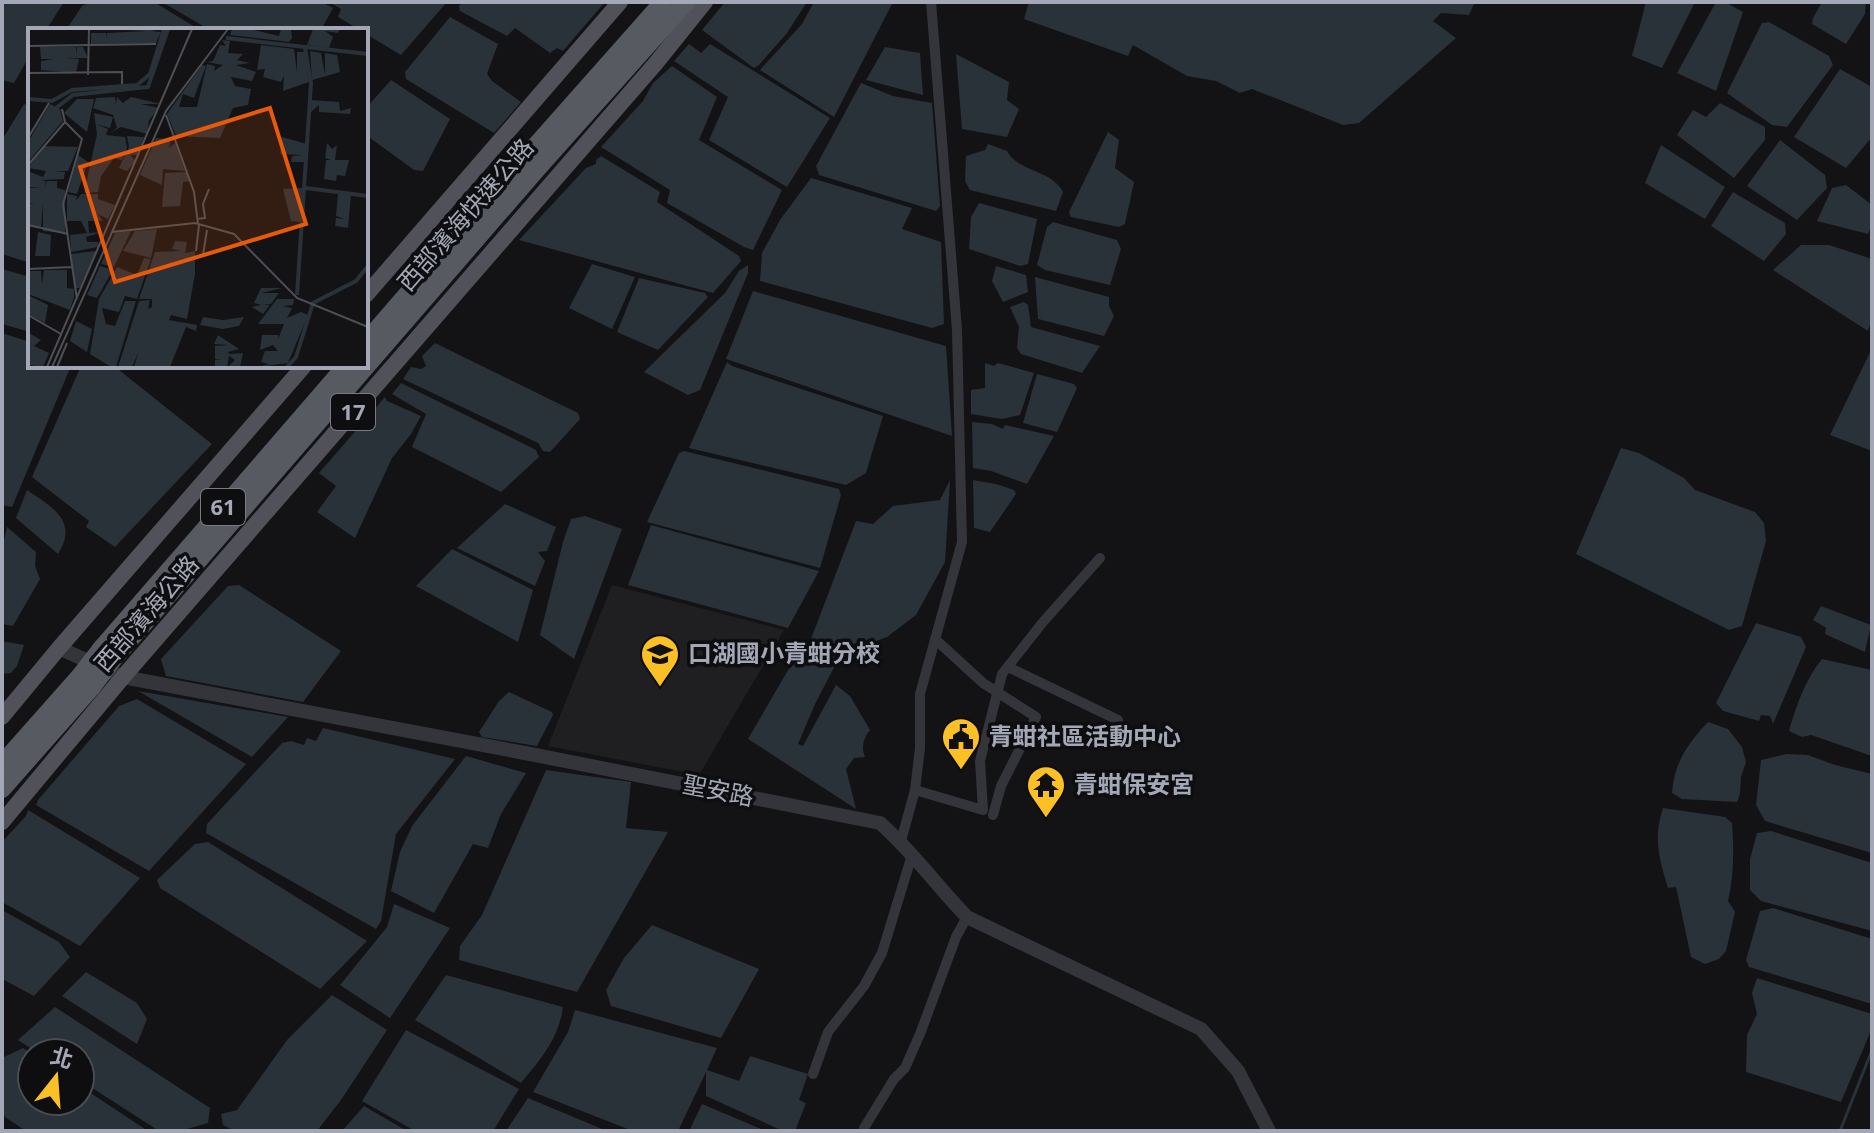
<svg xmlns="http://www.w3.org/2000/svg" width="1874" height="1133" font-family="'Open Sans','Noto Sans TC',sans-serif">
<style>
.built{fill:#1f1f22}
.water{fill:#293139}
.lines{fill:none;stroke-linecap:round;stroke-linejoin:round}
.stream{stroke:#293139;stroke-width:3}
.minor{stroke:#34353a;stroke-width:10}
.tertiary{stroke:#34353a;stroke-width:14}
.primary{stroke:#505159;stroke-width:16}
.trunk{stroke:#585a62;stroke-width:18}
.trunk-bridge{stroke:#585a62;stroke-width:18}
.labels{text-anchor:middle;stroke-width:7;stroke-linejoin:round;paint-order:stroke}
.shield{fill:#0e0e10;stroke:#777a84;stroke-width:2}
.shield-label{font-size:22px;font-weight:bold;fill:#a4a8b6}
.street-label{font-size:24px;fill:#a4a8b6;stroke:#0e0e10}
.poi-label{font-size:24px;font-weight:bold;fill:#a4a8b6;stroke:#0e0e10;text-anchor:start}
.inset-river{fill:none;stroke:#293139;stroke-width:4}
.inset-road{fill:none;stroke:#4d4f55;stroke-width:2}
.view{fill:#e8590c;fill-opacity:0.15;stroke:#e8590c;stroke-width:4}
.inset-edge{fill:none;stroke:#a4a8b6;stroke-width:4}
</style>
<rect width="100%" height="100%" fill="#131315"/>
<path class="built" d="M612,585l172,45 -85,145 -151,-29z"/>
<path class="water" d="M2,2h62l-18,28h-16v25l-16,28 -12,-3z
M91,2h63l46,28h-134l16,-24z
M162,2h160l11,6 -12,22h-111z
M329,2h118l-46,53 -35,-21v-4h-6l-22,-13 3,-8z
M463,2h142l-42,49 -6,-3 -7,5 -35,-25 -8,8 -47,-25 -1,-5z
M725,2h82l-20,31 -28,32 -5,3 -52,-38z
M814,2h79l-59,115 -74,-47 42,-46z
M1029,2h446l-6,13 -28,-2 -8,8 23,17 -97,85 -16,2 -91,-36 -12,4 -24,-12 -29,-5 -54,-31 -5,11 -104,-37z
M1646,2h49l-33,66 -30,-12z
M1716,2h9l18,10 -27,79 -39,-18z
M1822,2h44l-1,12 -19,30 -34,-20 1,-6z
M450,17l48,27 -11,30 5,7 29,21 -27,31 -88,-54 -1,-7z
M1769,22l60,34 4,9 -46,62 -15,-2 -45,-32 35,-70z
M689,44l12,9 9,-9 120,74 -43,69 -78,-47 19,-43 -54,-36z
M885,47l35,6 3,42 -57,-15z
M956,54l53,28 -2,18 12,9 -12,28 -45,-8z
M672,66l45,31 -18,43 83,50 -29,60 -9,-3 -77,-44 3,-13 -69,-43 42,-46 10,-18z
M1840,69l32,18v50l-26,31 -52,-31z
M391,80l59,39 -27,52 -9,-1 -48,-35v-27z
M861,83l32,13 39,7 8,103 -4,5 -117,-36 -3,-9z
M1720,103l45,24v13l-31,38 -57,-43 16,-25 13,7z
M24,104l6,2v157l-28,-9v-114z
M1108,132l11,8 -4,28 19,14 -9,42 -6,3 -48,-10 -2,-5z
M1780,140l45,35 2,13 -30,32 -50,-34z
M988,144l19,7c11,21 46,19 56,41l-7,19 -86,-21 -5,-9 1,-25 19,-6z
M1661,145l64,42 -20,32 -60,-36z
M601,156l59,36 -3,10 82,54 2,5 -28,32 -194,-53 67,-72 10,-4v-4z
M811,178l101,30 -10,21 39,13 3,82 -12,4 -172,-47 2,-28 18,-33z
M1846,185l26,20v19l-4,10 -51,-13 15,-33z
M1733,192l52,31 1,11 -22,27 -53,-35z
M979,203l58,16 -9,45 -8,2 -51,-17 2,-32z
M1053,222l64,18 4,9 -11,36 -65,-15 -8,-5 10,-38z
M1801,245h28l43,14v59l-4,13 -95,-61z
M592,264l43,13 -23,52 -43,-21z
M748,265v8l-48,117 -12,5 -44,-23 81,-79 14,-22z
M996,266l30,9 2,17 -25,10 -11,-21z
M2,269l28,8v55l-28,-8z
M1035,277l74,20v9l5,10 -10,20 -66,-17z
M639,278l66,15 3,4 -50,53 -41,-18z
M753,291l193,55 6,90 -226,-77z
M1024,302l4,3 3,22 69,19 -18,27 -61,-19 -4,-6 2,-21 -9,-20z
M2,333l28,9v24h41l-59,141 -10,-2z
M435,343l143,70 2,6 -30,33 -7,-1 -5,-8 -135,-64 8,-12 10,2 5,-3 -4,-10z
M1872,348v103l-42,-16z
M727,362l5,4 151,50 -17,57 -20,12 -157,-37z
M985,363l9,3 4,-3 36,10 -14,42 -18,4 -31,-5v-24l14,-2z
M81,366h33l98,78 -97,103 -29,-20 3,-6 -57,-44z
M1037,374l37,10 3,4 -20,44 -34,-9z
M401,383l135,67 3,7 -38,35 -89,-45 14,-33 -34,-20z
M385,397l2,4 34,15 -10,18 -19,24 -37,80 -38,-26 19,-26 -17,-13z
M972,422l20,2 11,5 2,-4 49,11 -27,48 -36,-13 -18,-3z
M1621,448l18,5 45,25 11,12 60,22 9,11 2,18 -24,85 -13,4 -153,-76z
M684,451l155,38 2,6 -21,73 -173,-46 32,-69z
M950,480l-5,82 -29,53 -29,22 -46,17 -26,50 -17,40 5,2 33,-61 14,11 20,34c-7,9 -9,17 -5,27l-11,1 -8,11 10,40 -108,-70 40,-69 18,-18 50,-131 17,3 20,-18 47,-6z
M973,480l23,4 18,6 2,4 -26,38 -16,-4z
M27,490c25,17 52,31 31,64l-42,-36z
M505,504l51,23 -9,24 -9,1 7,9 -10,25 -78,-38z
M585,516l37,13 -48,130 -34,-24 23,-93 8,-23z
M651,525l168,46 -31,57 -160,-43z
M7,527l29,25 -1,14 5,13 -27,47 -11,-2v-76z
M452,549l81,41 -15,52 -102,-56z
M239,585l102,66 -38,51 -137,-26 -5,-17 67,-73z
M1821,606l50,19 -6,27 -40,-18 1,-6 -13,-8z
M1756,623l45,14 5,10 -33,77 -3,-8 -9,-1 -2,6 -36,-10 -7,-8z
M2,641l22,4 -7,21 -6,7 -9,1z
M1822,659l50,11v86l-61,-21 -9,2 -13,-6c7,-25 16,-51 33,-72z
M138,691l150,26 -36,40z
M509,692l43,20 1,3 -16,31 -55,-9 -3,-5 20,-31z
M137,699l109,65 -97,107 -113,-66 2,-5 81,-94z
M1708,722l20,7 14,18 4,15 -5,15 -1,17 -3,8 -55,-3 -10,-6c2,-30 16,-50 36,-71z
M323,728l132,31 -59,75 -15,87 -5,8 -170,-96 1,-9 75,-81 9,-2 13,4 3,-7 9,3z
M1787,754l21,1 27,10 37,9v79l-107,-32 -9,-16 5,-45z
M466,756l60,17 -25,41 -13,34 -15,-4 -39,69 -43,-22 9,-39 12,-26z
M546,770l85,12 -5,46 42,4 -91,160 -118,-32 1,-14 22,-31z
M1663,808l62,9 7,6c2,27 2,52 -4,78l7,11 -9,39 -7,8 -14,5 -14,-7 -15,-70 -8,1c-9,-30 -15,-49 -5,-80z
M28,810l112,68 -60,68 -78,-44v-60l24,-26z
M1771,831l101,32v68l-111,-30 -11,-11v-31l7,-26z
M208,842l159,99 -47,48 -160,-101 -3,-8 38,-36z
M394,904l56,24 -60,90 -50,-33 47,-58z
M1773,908l99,31v65l-123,-37 -3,-7 14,-49z
M2,910l57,32 11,15 -36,39 -32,-17z
M652,925l107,44 -38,69 -110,-32 -5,-16 18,-32z
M86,972l51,31 10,16 -10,25 -75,-48z
M446,975l117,32c-4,31 -22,52 -42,76l-106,-63z
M1757,978l115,36v14l-31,74 -95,-30 1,-37 10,-21 -5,-21z
M332,995l55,35 -46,70 -24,31h-82l-12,-6 -2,-11 16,-4 50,-70z
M55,1007l155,101 -2,15 -28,8h-21l-79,-51v-27h-42l-20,-13z
M575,1010l142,38 -10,22 32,11 11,-25 58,18 -9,26 7,3 -11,28h-12l-77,-35v-24l-28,59h-45l-100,-39 35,-60z
M406,1030l113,59 -26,42h-78l-53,-30z
M23,1048l9,6v47h48v-15l68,45h-122l-24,-16v-57z
M528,1098l79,33h-101z
M702,1104l64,27h-77z
M364,1106l43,25h-65z"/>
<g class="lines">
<path class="stream" d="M1840,1131l32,-81"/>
<path class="minor" d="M935,639l48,44 53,34 -35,69 -8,29
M1008,667l110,53
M915,790l68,20 -3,-49 22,-87 41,-52 57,-64
M901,841l14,-51 5,-42v-54l42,-152 -5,-212 -26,-328
M813,1074l15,-42 36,-46 18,-33 30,-98
M864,1128l30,-49 11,-11 15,-34 36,-97 11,-20"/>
<path class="tertiary" d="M59,648l64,29 407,77 350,69c32,28 57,63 87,94l234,112 37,42 31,60"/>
<path class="primary" d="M366,295l254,-293
M2,717l57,-69 245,-282
M2,822l121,-145 533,-614 49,-61"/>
<path class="trunk" d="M366,342l158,-183 139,-157
M101,649l245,-283
M114,658l422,-488 150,-168
M2,764l78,-88
M2,789l90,-102"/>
<path class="trunk-bridge" d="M80,676l21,-27
M92,687l22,-29"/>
</g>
<defs>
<symbol id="school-pin" viewBox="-11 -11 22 30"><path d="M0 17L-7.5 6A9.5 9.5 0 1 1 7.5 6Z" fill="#fac026" stroke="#0e0e10"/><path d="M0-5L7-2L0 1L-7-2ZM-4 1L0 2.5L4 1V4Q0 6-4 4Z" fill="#111"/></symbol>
<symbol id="civic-pin" viewBox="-11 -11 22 30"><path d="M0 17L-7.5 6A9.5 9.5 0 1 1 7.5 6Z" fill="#fac026" stroke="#0e0e10"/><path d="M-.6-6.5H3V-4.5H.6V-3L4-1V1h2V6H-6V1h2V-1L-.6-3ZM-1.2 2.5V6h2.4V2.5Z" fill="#111"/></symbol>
<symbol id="temple-pin" viewBox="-11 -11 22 30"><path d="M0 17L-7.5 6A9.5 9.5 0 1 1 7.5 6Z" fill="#fac026" stroke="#0e0e10"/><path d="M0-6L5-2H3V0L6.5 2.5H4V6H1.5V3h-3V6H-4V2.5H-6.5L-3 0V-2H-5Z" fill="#111"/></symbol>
</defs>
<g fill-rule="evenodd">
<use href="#school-pin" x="638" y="632" width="44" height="60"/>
<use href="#civic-pin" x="939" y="715" width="44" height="60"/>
<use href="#temple-pin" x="1024" y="763" width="44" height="60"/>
</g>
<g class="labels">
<g class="shield">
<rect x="331" y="394" width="44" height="36" rx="6"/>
<rect x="201" y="489" width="44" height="36" rx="6"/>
</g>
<g class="shield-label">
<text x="353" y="420">17</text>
<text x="223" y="515">61</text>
</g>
<g class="street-label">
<text transform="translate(466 215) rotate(-49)" y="8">西部濱海快速公路</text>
<text transform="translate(147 614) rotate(-49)" y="8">西部濱海公路</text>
<text transform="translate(718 791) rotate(11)" y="8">聖安路</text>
</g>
<g class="poi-label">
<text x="688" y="662">口湖國小青蚶分校</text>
<text x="989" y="745">青蚶社區活動中心</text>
<text x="1074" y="793">青蚶保安宮</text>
</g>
</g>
<g transform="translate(28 28)">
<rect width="340" height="340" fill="#131315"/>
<path d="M75,1h59l-11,2 10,1 -5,11 -65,1v-11h15v5l1,-5 39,-2zM222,1l29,7 2,-7h10l1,9 -3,4 -59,-7 2,-6zM285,1l24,1 3,-1 -2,4 -13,-2 8,6 -4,11 -22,-3zM194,12l8,1 -2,12 15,1 -6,6 13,3 -14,2 20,7 -4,9 -21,-4 4,9 16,3 -3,16 -15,3 -13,30 -44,-2 -9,-22 35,-49 4,1 -12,32 -11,-4 -4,13h18l10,-43 8,2 -1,5 9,-6 -16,-3 6,-1 7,-16 6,1zM233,17l33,4 3,23v-20h8l4,30 -26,9 1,-15 -3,6 -18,-5 2,-8 -8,1zM12,19h36v7l1,-7h6l5,11h-21l12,1 -3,14 -35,-3v-9l13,-2h-13zM282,23l11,2 4,22v-22l12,2 3,17 -28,8zM87,69l1,7 1,-7 6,6 8,-6 30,7h-20l18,4 -10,12 -2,14 -26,-7 -11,6 7,-5 -4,-13 -20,-7 3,-10zM49,71h17l-7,33 -23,-19zM283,72l28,2 1,9 11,-3 -1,6 -31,-2v-7l-8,7zM22,76l10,5 3,12 -35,41v-20zM66,85l19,4 -3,11 -14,-4 12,5 -2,6 19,2 2,11 -5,12 -8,-2 -13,18 -3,16 -14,1 13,-59zM99,108l17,1 -7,18h-7l6,6 -9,10 -8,-3 10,-21zM254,109l25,7 -2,18h-14l1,-6 10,-1 -22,-1zM128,110l15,1 -2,9 6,-5 10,28 -22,-2 -1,16 -22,-10zM299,115l5,6 5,-4 -2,15h14l-4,16 -8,-1 -1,6 -12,-2 2,-19h5l-6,-2zM15,118l35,1 -10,24h-14l11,1 -1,7 -23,1 5,1 -2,7 3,-7h10v7l8,2v43l-22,-2v-28l-2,25 -13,-4v-20h7l-7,-1v-15h13l-13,-1v-16l15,6 3,-6 -18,-3zM50,127l10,7 -11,32 -9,-2zM159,144l3,9 -7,1 -3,24 -18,1 3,-34zM275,160l-2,34 -10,-1 -8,-32zM310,165l13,2 -3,33 -13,-2 1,-8 8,1 -8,-3zM39,166l10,2 -1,5 5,-7h17v5l17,6 -7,14 -10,-5 5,7h-36zM60,192l1,13 13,-1 -16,5 1,5h11v5l-27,5 -1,-17 17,-2 -6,-12zM129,201l-6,29 -28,-7 12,-20zM103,203l-17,36 -13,-3 14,-31zM10,204l13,3 -1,21h-15zM147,213l12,1 -2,11 10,-2v23l-8,45 -16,-4 -2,5 28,5 -1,6 -10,-4 -16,40h-36l4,-14 -6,14h-14l21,-66 11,-1 -2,9 4,-2v-8h-13l16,-47 26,-1 -9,-2zM68,223l-16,37h-4l-5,-34zM116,230l7,1 -14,40 -12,-3 -6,16 -17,-4 4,16 9,2 10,-25h11l-20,66h-5l-21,-13 9,-55 18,-32 20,8zM72,238l13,4 -16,28 -10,-3zM16,242h23v18l7,1v8l-4,13 -42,-16v-23h13l1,13zM233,260h21l-21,5h18l-8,11h-8l7,1 -7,9 -11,-7 9,-2 -7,-2zM0,267l20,10 -3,18 -17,-9zM249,271h17l-1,6 -10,1 9,2 -5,10 14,-6 7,3 -20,48 -30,4 11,-3 -8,-2 4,-11h13l-5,-6 -13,5 2,-15h16v4l6,-15h-26zM175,289l20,3 21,-3 -5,9 -16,3 -23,-4zM48,293l16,8 -5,23 -17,-11zM1,305l12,7 -7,6 15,7 -6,14 -15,-2zM190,307l21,14 -11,3 1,2 14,-1 -3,14h-12l7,-7 -6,-4 -2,11h-12v-7h6l-6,-1v-13l13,-1 -14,-1z" fill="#293139"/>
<path class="inset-river" d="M198,10l142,16M0,71l24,2 20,-11 65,-5 13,-11 14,-45M28,80l17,-13 75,-8 20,-58M278,160l62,8M269,267l14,-212 -6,-35M259,339l9,-10 17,-54 43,-22 12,-15"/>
<path class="inset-road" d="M0,18l128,-2M0,45l94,-1v12M60,47l1,-46M34,81l3,13 17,17 -19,65 14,95M138,87l28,77 4,32M0,110l21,-35M0,137l37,-43M169,191l8,-1 -2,-14 6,-15M0,197l40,9M84,204l83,-9 39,11 63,64 71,29M168,223l3,-26M175,227l4,-25M0,241l44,-2M0,287l33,19M19,339l145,-338M24,339l114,-256 62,-82M29,339l10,-24"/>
<path class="view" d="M242,80l36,116 -191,58 -35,-115z"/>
<rect width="340" height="340" class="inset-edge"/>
</g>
<rect width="1874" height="1133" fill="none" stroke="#a4a8b6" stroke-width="8"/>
<g transform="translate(56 1077) rotate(17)"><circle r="38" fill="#0e0e10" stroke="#4a4c52" stroke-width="2"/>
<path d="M0-6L14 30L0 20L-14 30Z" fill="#fac026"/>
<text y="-12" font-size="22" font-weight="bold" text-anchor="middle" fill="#a4a8b6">北</text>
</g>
</svg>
